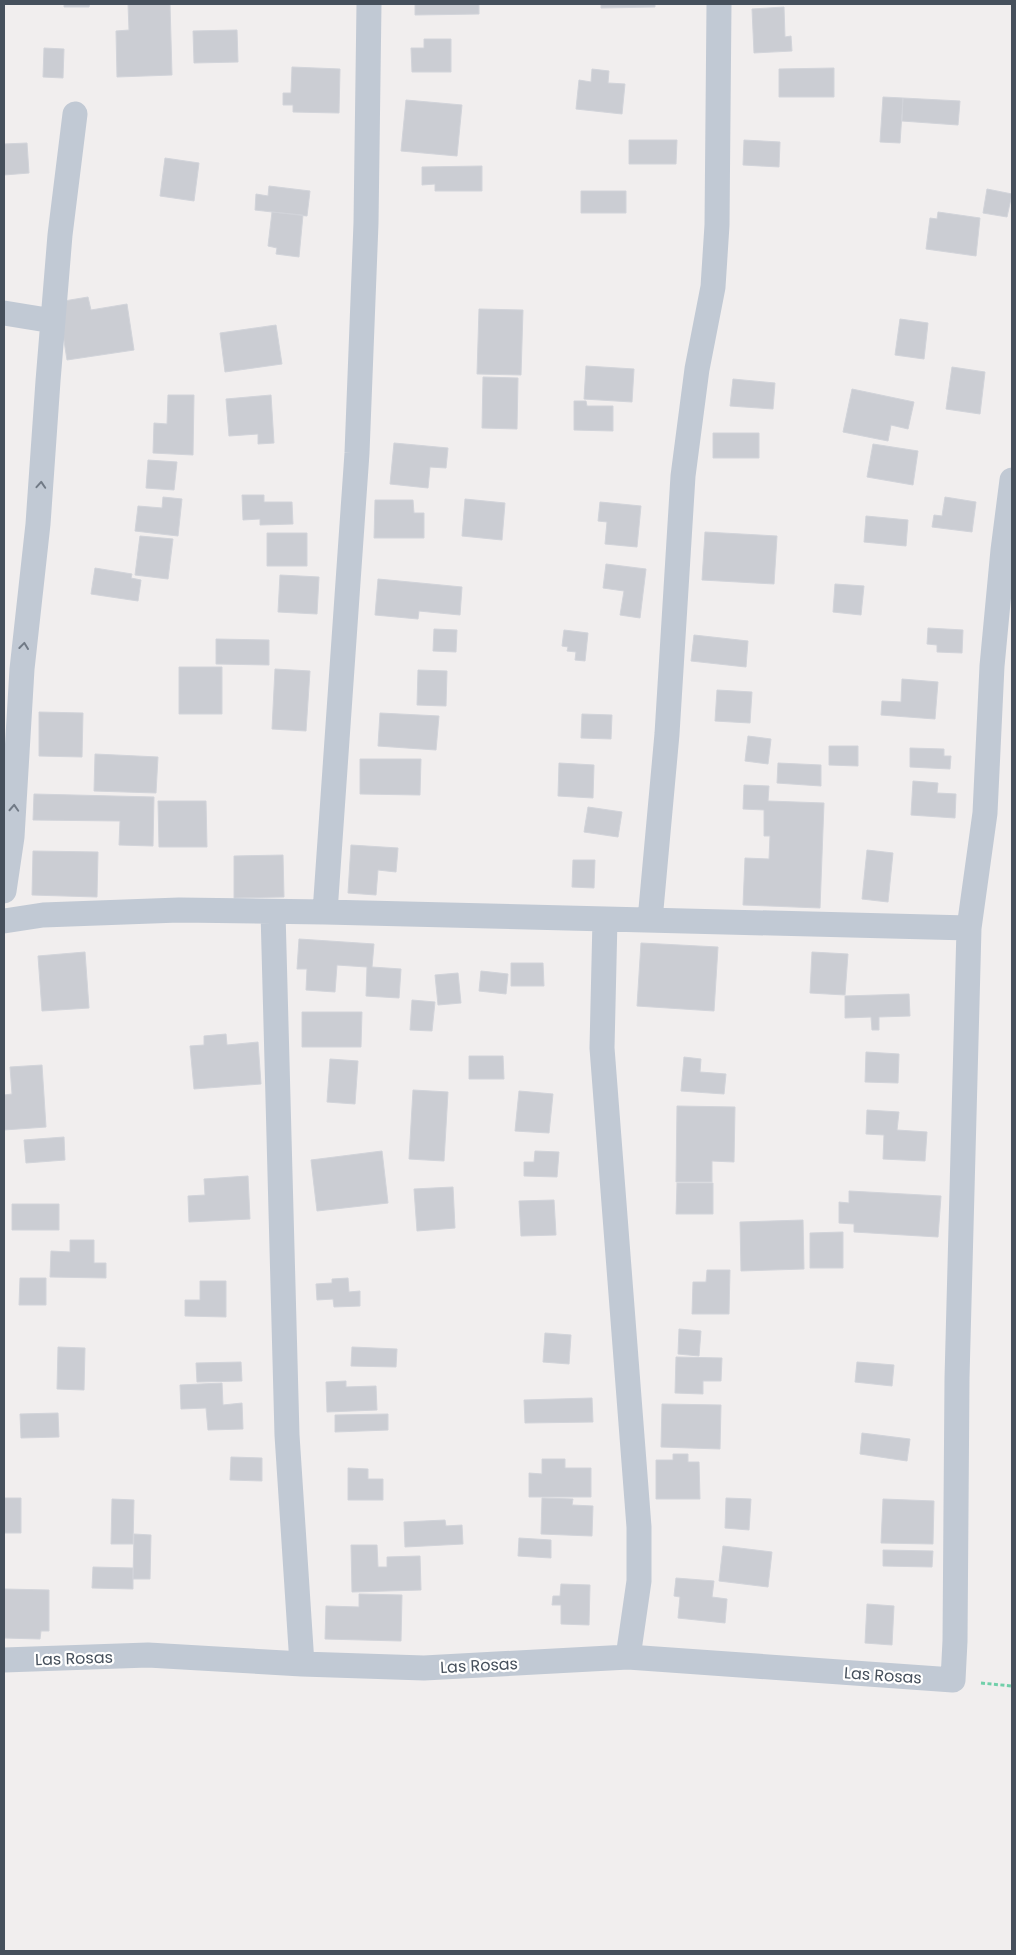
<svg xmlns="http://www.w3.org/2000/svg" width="1016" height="1955" font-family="Poppins,sans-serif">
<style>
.building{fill:#cbcdd3;stroke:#d2d4da}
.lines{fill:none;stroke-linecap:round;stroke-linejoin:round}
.path{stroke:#71cfa9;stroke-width:3;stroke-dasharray:4 2.5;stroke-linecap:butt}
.street{stroke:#c1c9d4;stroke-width:25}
.oneway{stroke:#717a86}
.labels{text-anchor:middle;stroke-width:4.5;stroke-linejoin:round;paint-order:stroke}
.street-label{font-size:16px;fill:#46505c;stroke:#fff}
</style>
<rect width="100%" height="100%" fill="#f1eeee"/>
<path class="building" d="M64,4h26l-1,3h-25z
M128,4h42l2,71 -55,2 -1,-46 13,-1z
M415,4h64v10l-64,1z
M601,4h54v3l-54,1z
M784,7l1,30 6,-1 1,15 -38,2 -2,-44z
M237,30l1,32 -44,1 -1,-32z
M424,39h27v33h-39l-1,-24h13z
M44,48l20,1 -1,29 -20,-1z
M292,67l48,2 -1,44 -46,-1v-7h-10v-12h8z
M834,68v29h-55v-28z
M592,69l17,2 -1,12 17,1 -3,30 -46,-5 3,-29 12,2z
M883,97l20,1 -3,45 -20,-1z
M903,98l57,3 -2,24 -56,-4z
M406,100l56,5 -5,51 -56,-5z
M629,140h48l-1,24h-47z
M744,140l36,2 -1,25 -36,-2z
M27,143l2,30 -25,2v-31z
M165,158l34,5 -5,38 -34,-5z
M482,166v25h-47v-7l-13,1v-18z
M269,186l41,5 -3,25 -52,-6 1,-16 12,2z
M987,189l25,5 -5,23 -24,-4z
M581,191h45v22h-45z
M272,212l31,3 -4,42 -23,-3 1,-6 -9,-2z
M938,212l42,6 -4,38 -50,-7 4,-31 7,1z
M88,297l3,13 36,-6 7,46 -67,10 -9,-58z
M479,309l44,1 -2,65 -44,-1z
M900,319l28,4 -4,36 -29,-4z
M276,325l6,39 -57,8 -5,-39z
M586,366l48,3 -2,33 -48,-3z
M952,367l33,5 -5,42 -34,-5z
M483,377l35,1 -1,51 -35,-1z
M733,379l42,4 -2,26 -43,-3z
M852,389l62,13 -6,27 -17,-4 -3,16 -45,-9z
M168,395h26l-1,60 -40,-2 1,-30 13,1z
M271,395l3,48 -16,1v-10l-29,2 -3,-37z
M574,401h12l1,5h26v25l-39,-1z
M713,433h46v25h-46z
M394,443l54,5 -2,20 -16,-1 -2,21 -38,-4z
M873,444l45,7 -5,34 -46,-8z
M148,460l29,2 -3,28 -28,-2z
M242,495h22v7h28l1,22 -33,1v-6l-17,1z
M163,497l19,2 -4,37 -43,-5 3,-25 24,2z
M945,497l31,5 -4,30 -40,-5 2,-12 8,1z
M465,499l40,4 -3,37 -40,-4z
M375,500h38l1,13h10v25h-50z
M600,502l41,4 -4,41 -32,-3 2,-22 -9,-1z
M866,516l42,4 -2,26 -42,-4z
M705,532l72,4 -3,48 -72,-4z
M267,533h40v33h-40z
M140,536l33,3 -5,40 -33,-4z
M606,564l40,5 -6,49 -20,-3 4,-24 -21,-3z
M95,568l37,6 -1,4 10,2 -3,21 -47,-7z
M280,575l39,2 -2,37 -39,-2z
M378,579l84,8 -2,28 -41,-4 -1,8 -43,-4z
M835,584l29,2 -3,29 -28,-3z
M928,628l35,2 -1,23 -25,-1v-7l-10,-1z
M434,629l23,1 -1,22 -23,-1z
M564,630l24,3 -3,28 -10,-1 1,-8 -9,-1 1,-4 -6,-1z
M694,635l54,6 -2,26 -55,-6z
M216,639l53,1v25l-53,-1z
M179,667h43v47h-43z
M275,669l35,2 -4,60 -34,-2z
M418,670l29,1 -1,35 -29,-1z
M902,679l36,3 -3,37 -54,-4 1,-14 19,1z
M717,690l35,2 -2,31 -35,-2z
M39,712l44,1 -1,44 -43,-1z
M380,713l59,3 -3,34 -58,-4z
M582,714l30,1 -1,24 -30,-1z
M748,736l23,3 -3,25 -23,-3z
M829,746h29v20l-29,-1z
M910,748l34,1v7h7l-1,13 -40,-2z
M95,754l63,3 -2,36 -62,-2z
M360,759h61l-1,36 -60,-1z
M559,763l35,2 -1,33 -35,-2z
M778,763l43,2v21l-44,-3z
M913,781l25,2 -1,10 19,1 -1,24 -44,-3z
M744,785l25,1 -1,15 56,2 -4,105 -77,-3 2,-47 24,1 1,-23h-6v-26l-21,-1z
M34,794l120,3 -1,49 -34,-1 1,-24 -87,-1z
M158,801h48l1,46h-48z
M588,807l34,5 -4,25 -34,-5z
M351,845l47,3 -2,24 -18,-2 -2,25 -28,-2z
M867,850l26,3 -5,49 -26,-3z
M33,851l65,1 -1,45 -65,-2z
M283,855l1,42 -50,1v-42z
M573,860h22l-1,28 -22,-1z
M299,939l75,5 -2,23 29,2 -2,29 -33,-2 1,-29 -30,-2 -2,27 -29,-2 1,-21h-10z
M641,943l77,4 -4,64 -77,-5z
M85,952l4,56 -47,3 -4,-55z
M812,952l36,2 -3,41 -35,-2z
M511,963h32l1,23h-33z
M481,971l27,3 -2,20 -27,-3z
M458,973l3,30 -23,2 -3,-30z
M909,994l1,22 -31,1v13h-7l-1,-13 -26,1v-22z
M412,1000l23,2 -3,29 -22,-1z
M302,1012h60l-1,35h-59z
M226,1034l1,11 31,-3 3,42 -67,5 -4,-43 14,-1v-9z
M866,1052l33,2 -1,29 -33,-1z
M469,1056h34l1,23h-35z
M684,1057l17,2 -1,13 26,2 -2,20 -43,-3z
M330,1059l28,2 -3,43 -28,-2z
M42,1065l4,62 -42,3v-35l8,-1 -2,-27z
M413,1090l35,2 -4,69 -35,-2z
M519,1091l34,3 -4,39 -34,-2z
M677,1106l58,1 -1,55 -22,-1v21h-36z
M867,1110l32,2 -2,18 30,2 -2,29 -42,-2 1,-24 -18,-1z
M64,1137l1,23 -39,3 -2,-23z
M382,1151l6,52 -71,8 -6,-51z
M535,1151l24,1 -2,25 -33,-1v-14h10z
M248,1176l2,43 -61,3 -1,-26 17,-1 -1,-16z
M677,1183h36v31h-37z
M453,1187l2,41 -38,3 -3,-42z
M849,1191l92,5 -3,41 -84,-5v-8l-15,-1v-21l10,1z
M554,1200l2,35 -35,1 -2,-35z
M12,1204h47v26h-47z
M803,1220l1,49 -63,2 -1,-49z
M843,1232v36h-33v-35z
M70,1240h24v23h12v15l-56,-1 1,-26 19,1z
M707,1270h23l-1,44h-37l1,-32h13z
M20,1278h26v27h-27z
M348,1278l1,14 11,-1v15l-26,1 -1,-8 -16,1 -1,-16 16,-1v-4z
M200,1281h26v36l-41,-1v-16h15z
M679,1329l22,2 -2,25 -21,-2z
M545,1333l26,2 -2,29 -26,-2z
M58,1347l27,1 -1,42 -27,-1z
M352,1347l45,2 -1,18 -45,-1z
M676,1357l46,1 -1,23h-18v13l-28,-1z
M241,1362l1,19 -45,1 -1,-19z
M857,1362l37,3 -2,21 -37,-4z
M346,1381v6l30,-1 1,24 -50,2 -1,-30z
M222,1383l1,22 19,-2 1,26 -35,1 -2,-22 -25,1 -1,-24z
M592,1398l1,24 -68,1 -1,-23z
M662,1404l59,1 -1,44 -59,-2z
M58,1413l1,24 -38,1 -1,-24z
M388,1414v16l-53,2v-17z
M862,1433l48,6 -3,22 -47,-7z
M673,1454h15v8h11l1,37h-44v-39h17z
M231,1457l31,1v23l-32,-1z
M542,1459h23v9h26v29h-62v-24l13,1z
M348,1468l20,1v10h15v21h-35z
M4,1498h17v35h-17z
M542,1498l31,1 -1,6 21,1 -1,30 -51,-2z
M726,1498l25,1 -2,31 -24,-2z
M112,1499l22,1 -1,44h-22z
M883,1499l51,2 -1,43 -52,-1z
M445,1520l1,6 16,-1 1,19 -58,3 -1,-25z
M134,1534l17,1 -1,44h-17z
M519,1538l32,2v18l-33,-2z
M351,1545h26l1,22h9v-10l33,-1 1,34 -69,2z
M723,1546l49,6 -4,35 -49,-6z
M883,1550l50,1 -1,16 -49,-1z
M93,1567l40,1v21l-41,-1z
M676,1578l38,3 -2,16 15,2 -2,24 -47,-5 2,-21 -6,-1z
M561,1584l29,1 -1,40 -28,-1v-19h-9l1,-9h7z
M4,1589l45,1v41h-8l-1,8 -36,-1z
M359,1594l43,1 -1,46 -76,-2 1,-33 33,1z
M867,1604l27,2 -2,39 -27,-2z"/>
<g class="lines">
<path class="path" d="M981,1683l31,3"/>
<path class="street" d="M4,313l49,8
M4,891l8,-54 10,-168 16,-145 10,-143 12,-146 15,-121
M273,912l14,523 15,229
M325,912l32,-459 9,-230 3,-219
M605,919l-3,129 37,479v54l-11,76
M650,920l17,-186 16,-258 14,-107 16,-82 4,-62 2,-221
M4,921l39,-6 136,-5 146,2 644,16
M4,1660l144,-5 154,9 122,4 204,-11 325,23 2,-39 2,-263 12,-450 16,-115 7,-147 11,-116 9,-70"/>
</g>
<defs><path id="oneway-chevron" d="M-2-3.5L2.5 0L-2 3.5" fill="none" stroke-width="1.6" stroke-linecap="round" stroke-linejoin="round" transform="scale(1.25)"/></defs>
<g class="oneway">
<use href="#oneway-chevron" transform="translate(41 485) rotate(-86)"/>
<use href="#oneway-chevron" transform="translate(24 646) rotate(-83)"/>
<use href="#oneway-chevron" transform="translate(14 808) rotate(-87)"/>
</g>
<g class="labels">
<g class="street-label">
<text transform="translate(74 1658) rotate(-2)" y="6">Las Rosas</text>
<text transform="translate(479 1665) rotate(-3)" y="6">Las Rosas</text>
<text transform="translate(883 1675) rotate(4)" y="6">Las Rosas</text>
</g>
</g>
<rect width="1016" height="1955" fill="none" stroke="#46505c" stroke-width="10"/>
</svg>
